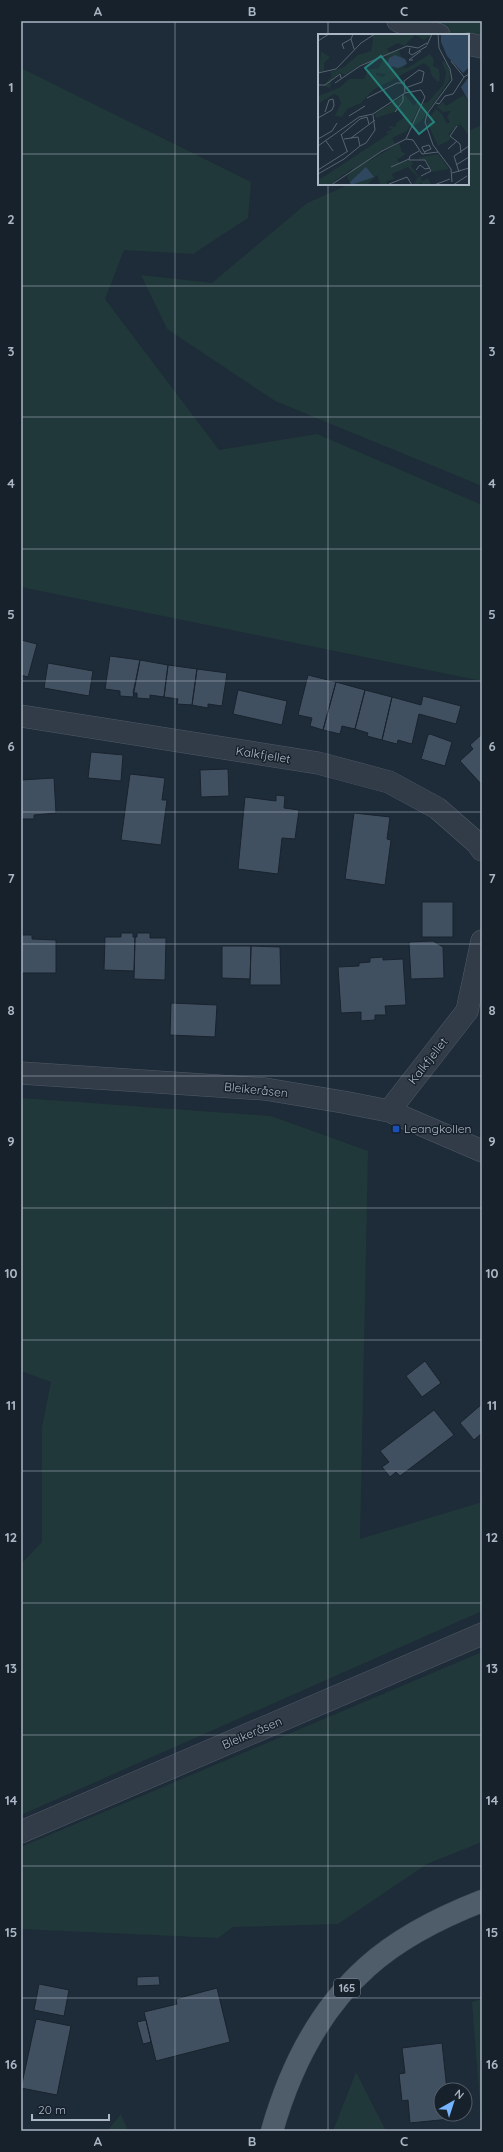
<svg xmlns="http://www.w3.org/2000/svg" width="503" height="2152" font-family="Quicksand,sans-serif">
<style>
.green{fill:#203839}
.building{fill:#415060;stroke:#19232e}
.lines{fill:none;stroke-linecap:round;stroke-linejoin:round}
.minor-casing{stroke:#4f5a66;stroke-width:23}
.major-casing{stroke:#3b4552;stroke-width:23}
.minor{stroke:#323c48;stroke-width:22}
.major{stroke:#4f5c69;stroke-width:22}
.grid{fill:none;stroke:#abb7c5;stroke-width:1;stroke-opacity:0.55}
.transit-dot{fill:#1a4fb4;stroke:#17212c;stroke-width:1.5}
.labels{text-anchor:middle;stroke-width:3;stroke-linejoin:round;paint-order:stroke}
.shield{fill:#17212c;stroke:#7f8a97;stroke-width:1}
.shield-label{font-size:11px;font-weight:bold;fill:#abb7c5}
.street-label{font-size:12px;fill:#abb7c5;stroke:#17212c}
.poi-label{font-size:12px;fill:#abb7c5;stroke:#17212c;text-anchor:start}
.inset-road{fill:none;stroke:#566370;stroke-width:1}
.view{fill:#26807b;fill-opacity:0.15;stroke:#26807b;stroke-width:2}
.inset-edge{fill:none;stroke:#abb7c5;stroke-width:2}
.neatline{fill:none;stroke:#abb7c5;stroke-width:1.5}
.grid-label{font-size:13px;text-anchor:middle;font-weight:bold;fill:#abb7c5}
</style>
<rect width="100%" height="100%" fill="#1e2b38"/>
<path class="green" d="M422,21h60v27l-14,-13h-14z
M21,70h4l226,112 -3,36 -55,36 -69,-4 -19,49 114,151 98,-16 165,71v176l-461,-94z
M482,125v361l-207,-85 -108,-72 -26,-54 71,8 95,-80 43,-19h118v-53z
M21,1098l250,18 97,35 -8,388 122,-37v109l-461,204v-251l21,-22v-115l9,-45 -30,-11z
M482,1652v190l-55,22 -89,60 -105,3 -15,11 -197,-9v-82z
M482,1999v132l-10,-129z
M356,2072l30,59h-53z
M121,2114l7,17h-21z"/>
<path class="building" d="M21,640l16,4 -9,33 -7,-2z
M110,656l30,4 -7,37 -13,-1v-5l-15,-2z
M140,660l28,5 -4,32 -14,-2v4l-13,-1v-5h-4z
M48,663l45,8 -4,25 -45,-8z
M168,665l29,4 -5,36 -15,-1 1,-5 -14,-2z
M197,669l30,4 -5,33 -14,-2v4l-16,-3z
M308,675l28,7 -13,48 -13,-4 2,-8 -14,-3z
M336,682l29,8 -10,39 -13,-3 -2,8 -17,-4z
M238,690l49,11 -5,24 -49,-11z
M365,690l27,7 -10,43 -15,-4 1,-3 -13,-4z
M423,696l38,10 -5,18 -37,-10 -7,30 -14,-4 -1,4 -15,-4 10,-43 29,8z
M430,734l22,8 -7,24 -24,-7 7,-24z
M482,734v51l-22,-24 13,-12 -3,-4z
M91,752l32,3 -2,26 -33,-3z
M228,769l1,27 -28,1 -1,-27z
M130,774l35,4 -3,22h5l-6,45 -40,-5z
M54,778l2,35 -22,2v4h-13v-39z
M276,795l9,1 -1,12 15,2 -4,29 -13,-1 -4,36 -40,-5 7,-72 31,4z
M354,813l36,4 -3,22 4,1 -6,45 -40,-6z
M422,902h31v35h-31z
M121,933h12v4h2l-1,34 -30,-1 1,-33h16z
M137,933h13v5h16l-1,42 -31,-1 1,-42h2z
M21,935h11v4l24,1v33h-35z
M433,941l10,6 1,31 -33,1 -2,-37z
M222,946h29l-1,33 -28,-1z
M251,946l29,1 1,38h-31z
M383,957v3l20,-1 3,46 -21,1 1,9h-11v5l-14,1v-9l-20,1 -3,-46 21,-1v-3l11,-1v-4z
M171,1003l46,2 -2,32 -45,-2z
M425,1361l16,22 -19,14 -16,-21z
M482,1404v29l-8,7 -14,-17z
M434,1410l20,25 -54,41 -4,-4 -6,5 -8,-10 7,-5 -9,-11z
M159,1976l1,9 -23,1v-9z
M39,1984l30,6 -5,26 -30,-6z
M217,1988l13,54 -74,19 -12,-49 33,-8 -1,-5 7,-2z
M36,2019l35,7 -14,69 -36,-7z
M146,2020l5,22 -8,2 -6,-22z
M442,2043l5,47h-6v24h9v5l-40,4 -2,-23 -6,1 -3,-27 6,-1 -3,-25z"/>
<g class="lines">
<defs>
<path id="minor" d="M398,21l41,14
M468,44l14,3
M21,716l297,47 71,19 48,26 40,35 5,7
M21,1073l244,16 78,13 46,9 93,40
M389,1111l78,-100 15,-70
M21,1832l461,-198"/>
<path id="major" d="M272,2131c17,-60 47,-121 95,-164 32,-29 74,-50 115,-66"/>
</defs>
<use href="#minor" class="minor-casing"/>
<use href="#major" class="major-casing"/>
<use href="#minor" class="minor"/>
<use href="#major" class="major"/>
</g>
<path class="grid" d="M175,21v2110M328,21v14M21,154h298M468,154h14M328,184v1947M21,286h461M21,417h461M21,549h461M21,681h461M21,812h461M21,944h461M21,1076h461M21,1208h461M21,1340h461M21,1471h461M21,1603h461M21,1735h461M21,1866h461M21,1998h461"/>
<rect class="transit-dot" x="392" y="1125" width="8" height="8" rx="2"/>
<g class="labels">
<rect class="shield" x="334" y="1979" width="26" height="18" rx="3"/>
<g class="shield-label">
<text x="347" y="1992">165</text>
</g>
<g class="street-label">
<text transform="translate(263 755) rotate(9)" y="4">Kalkfjellet</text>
<text transform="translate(428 1061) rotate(-52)" y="4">Kalkfjellet</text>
<text transform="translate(256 1090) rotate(6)" y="4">Bleikeråsen</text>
<text transform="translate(252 1733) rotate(-23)" y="4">Bleikeråsen</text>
</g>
<g class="poi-label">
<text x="404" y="1133">Leangkollen</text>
</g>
</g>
<g transform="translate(318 34)">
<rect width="151" height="151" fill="#1e2b38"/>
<path d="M53,0h62l-9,6 -9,-5 -11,11 -6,-3 -11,6 2,3 10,-2 1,5 7,6 -3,7 -17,5 20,-5 23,-14 4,6 -1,6 6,3 1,11 -2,2 -6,-6 -3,-9 -5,-4 -51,27 -12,13 -14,6 -5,8 -7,-1 6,-13 -3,-7 -4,-2 -16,10v-8l21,-8 10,-9h15l4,-9 10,-2 -2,7 7,2 3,-3 -10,-1 7,-13 6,-4 -29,9 -15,10 -5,-2 -8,6 -2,9 -7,-2 9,-10 -2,-4 14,-5 14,-12 13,-4 2,-11zM3,17l9,6 -6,6v8l-5,1zM126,27l5,7 1,11 -27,40 -15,12 15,-28h4l17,-19 2,-11 -4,-11zM87,61l9,11 3,-4 4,1 -14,28 -15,7 3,6 -11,5 -18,14 33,-20 3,9 4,2 -8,5 -2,-3 3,7 10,-3 4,3 -2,3 8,11h3l-2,2 3,2 5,-3 3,7h-9v-3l-3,1 2,2h-8l5,-8 -10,-10 -16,7 2,5 -7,2v4l-7,-1 -3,-9 -10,10h-16l-4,-8 6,-9 -24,17h-11v-8l2,2 8,-5 65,-43 -6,3 -1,-2 7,-3 -4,-1v-2l7,1v-4l9,-6 -4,-7 -25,8 -1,-4zM146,61l5,8v33l-9,-12 -12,10 3,4 -3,3 -10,5 -6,-13 4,-3 -4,3 -4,-10 5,-1 -4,-4 7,-9 6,5 5,10 3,-2 -3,-5 4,-6 -8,1 -6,-5 6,-5 3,4zM120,120l11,15 -17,3 -5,-11 -10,-3z" fill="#203839"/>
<path d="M123,0h28v33l-6,6 -16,-17 -6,-14zM77,21l10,4 2,5 -9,4 -11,-3 2,-7zM151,43v25l-8,-15zM48,133l8,10 -23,8 -1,-3z" fill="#304760"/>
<path class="inset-road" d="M35,0l-2,5 3,10M120,0l1,14 11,21 2,11 -25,34 -2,8 8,23 18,24 1,13M0,7l11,-7M109,11l5,-11M92,14l-1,5 3,2 15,-9M26,15l-2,-5 9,-5M95,26h-4l12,-9M133,27l13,16M0,39l18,-4 25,-26 14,-9M17,49l25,-17 47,-20 11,2 9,-5M0,51h7l15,-11 1,4M87,54l17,-6 2,-10 -5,-2 -15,11 1,12M49,64l30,-15h5M118,69l3,1 6,-8 8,-2 11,-17 5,-3M77,78l8,-11v-7M31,82l16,-10M0,84l14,-8 2,-5 -1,-6 -4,1 -4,12M139,92l-7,10 10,8 1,9M23,100l6,17M23,101l19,-16 7,-2 2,7M33,104l24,-18M0,105l14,-8 5,-8M8,107l7,10M0,112l41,-29 14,-3 32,-21 16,-3 4,7 -19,42M42,112l6,-3 9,-13 -2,-15M130,115l9,-8M101,117l-9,5 -1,4h16l6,11 -10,5M106,118l7,-3 -2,-4 -7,2v1l3,5M138,131l13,-8M73,133l18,-8M0,136l30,-19M98,136l4,-5 5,4 5,-1M141,138l-5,-16 15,-10M134,139l17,-5M0,140l26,-15 16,-13 -2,-9 -14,2M71,150l18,-7 5,8M13,151l51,-34 24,-12 7,1 9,14 16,-2M116,151l16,-6M135,151l14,-9"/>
<path class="view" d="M63,22l53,66 -15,12 -54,-66z"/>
<rect width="151" height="151" class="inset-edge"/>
</g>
<rect width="503" height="2152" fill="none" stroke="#17212c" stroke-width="44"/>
<g transform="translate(453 2102) rotate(39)"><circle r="19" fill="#17212c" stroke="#525d69"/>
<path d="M0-3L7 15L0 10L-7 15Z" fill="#77b4ff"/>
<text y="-6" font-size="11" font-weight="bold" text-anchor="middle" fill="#abb7c5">N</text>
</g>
<path d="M32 2114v6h77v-6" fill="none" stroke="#abb7c5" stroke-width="2"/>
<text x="38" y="2114" font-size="12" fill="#abb7c5" stroke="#17212c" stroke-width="3" paint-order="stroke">20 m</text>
<rect x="22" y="22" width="459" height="2108" class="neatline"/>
<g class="grid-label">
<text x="98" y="16">A</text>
<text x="252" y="16">B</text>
<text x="404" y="16">C</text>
<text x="11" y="92">1</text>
<text x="492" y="92">1</text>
<text x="11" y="224">2</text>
<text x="492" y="224">2</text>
<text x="11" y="356">3</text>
<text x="492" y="356">3</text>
<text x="11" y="488">4</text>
<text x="492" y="488">4</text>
<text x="11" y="619">5</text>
<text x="492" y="619">5</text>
<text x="11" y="751">6</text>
<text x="492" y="751">6</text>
<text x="11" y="883">7</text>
<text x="492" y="883">7</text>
<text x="11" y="1015">8</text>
<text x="492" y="1015">8</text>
<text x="11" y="1146">9</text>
<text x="492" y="1146">9</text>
<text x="11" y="1278">10</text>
<text x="492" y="1278">10</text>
<text x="11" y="1410">11</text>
<text x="492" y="1410">11</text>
<text x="11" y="1542">12</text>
<text x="492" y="1542">12</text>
<text x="11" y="1673">13</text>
<text x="492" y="1673">13</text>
<text x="11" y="1805">14</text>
<text x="492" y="1805">14</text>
<text x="11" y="1937">15</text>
<text x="492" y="1937">15</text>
<text x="11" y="2069">16</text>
<text x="492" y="2069">16</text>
<text x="98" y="2146">A</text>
<text x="252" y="2146">B</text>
<text x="404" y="2146">C</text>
</g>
</svg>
